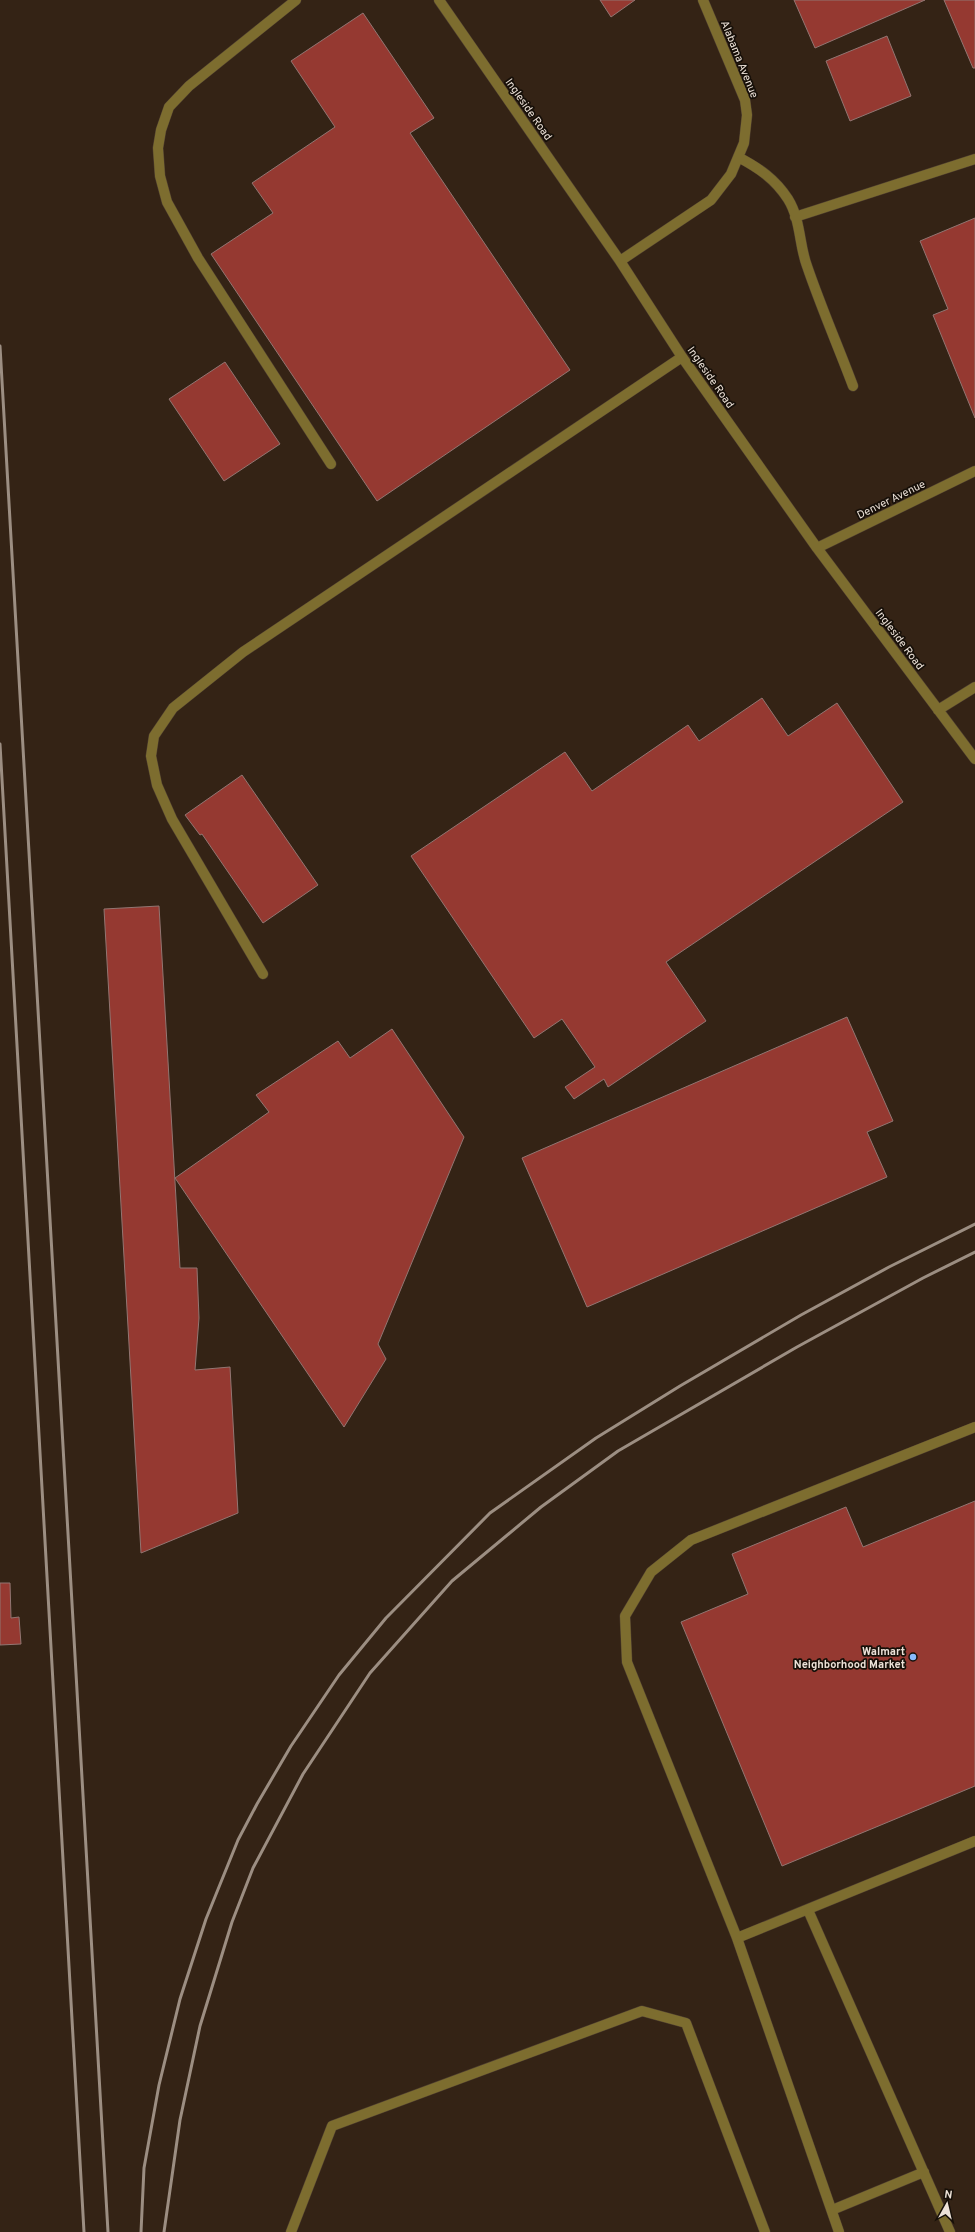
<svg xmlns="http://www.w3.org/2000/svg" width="975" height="2232" font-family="Overpass,sans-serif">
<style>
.building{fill:#953931;stroke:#927672}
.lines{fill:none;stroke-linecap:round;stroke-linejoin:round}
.minor-casing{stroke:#4e3e30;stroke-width:11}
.minor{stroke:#7d6d2f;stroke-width:10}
.rail{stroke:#9c8e82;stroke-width:3}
.poi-dot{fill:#89bafc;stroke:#160f08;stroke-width:1.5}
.labels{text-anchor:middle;stroke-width:3.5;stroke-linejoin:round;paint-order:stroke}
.street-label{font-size:11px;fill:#ede2d8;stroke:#160f08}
.poi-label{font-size:11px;font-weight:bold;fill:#ede2d8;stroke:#160f08;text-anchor:end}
</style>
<rect width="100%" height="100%" fill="#342315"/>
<path class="building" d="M600,0h35l-24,17z
M794,0h131l-110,48z
M944,0h31v68h-2z
M363,13l71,105 -24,15 160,237 -193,131 -166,-247 62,-41 -21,-30 83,-56 -44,-66z
M887,36l24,60 -61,25 -24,-60z
M975,218v200l-42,-103 15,-6 -28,-68z
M225,362l55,82 -56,37 -55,-82z
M762,698l26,38 49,-33 66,99 -237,160 40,59 -98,66 -4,-8 -30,20 -9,-12 30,-20 -33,-48 -28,19 -123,-182 154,-104 27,39 96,-66 11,16z
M242,775l76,110 -55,38 -61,-89 -2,1 -15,-20z
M159,906l21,362h17l2,50 -4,52 35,-3 8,146 -97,40 -37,-644z
M847,1017l46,104 -26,11 20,45 -300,130 -65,-149z
M392,1029l72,108 -86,207 8,15 -42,68 -169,-249 94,-66 -13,-17 82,-54 12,17z
M975,1501v285l-193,80 -101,-244 67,-28 -16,-40 114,-47 17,40z
M0,1583h10l1,35 8,-1 2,27 -21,1z"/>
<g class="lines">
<defs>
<path id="minor" d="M296,0l-107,86 -20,21 -8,23 -3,18 2,28 7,26 31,56 133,206
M439,0l181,261 62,96 135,191 158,211
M738,157c21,11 37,22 50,42 13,21 11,46 19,67 14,41 31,80 46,120
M795,217l180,-58
M620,261l91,-61 20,-26 13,-31 3,-28 -2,-15 -42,-100
M817,548l158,-77
M938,710l37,-23
M263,974l-91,-155 -15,-34 -6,-29 3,-20 19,-28 70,-56 439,-295
M808,1910l142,322
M737,1938l-110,-276 -2,-46 26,-44 40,-32 284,-113
M832,2210l92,-38
M291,2232l41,-106 310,-115 44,12 79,209
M839,2232l-102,-294 238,-97"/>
</defs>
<use href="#minor" class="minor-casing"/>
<use href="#minor" class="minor"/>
<path class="rail" d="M0,346l108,1886
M0,744l84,1488
M141,2232l3,-64 15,-83 21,-86 26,-80 32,-79 19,-36 34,-58 48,-71 47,-57 104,-105 106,-75 84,-52 121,-71 88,-48 86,-43
M164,2232l16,-112 20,-94 32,-104 21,-54 50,-94 67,-101 82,-92 89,-74 77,-56 179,-104 126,-69 52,-26"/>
</g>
<circle class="poi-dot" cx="913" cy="1657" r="4"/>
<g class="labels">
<g class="street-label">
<text transform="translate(740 59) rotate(68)" y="4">Alabama Avenue</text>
<text transform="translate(529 109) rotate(55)" y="4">Ingleside Road</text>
<text transform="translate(711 377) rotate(55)" y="4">Ingleside Road</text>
<text transform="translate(891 499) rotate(-26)" y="4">Denver Avenue</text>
<text transform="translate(900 639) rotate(53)" y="4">Ingleside Road</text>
</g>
<g class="poi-label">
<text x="905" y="1655">Walmart<tspan x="905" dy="13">Neighborhood Market</tspan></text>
</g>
</g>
<g transform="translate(947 2204) rotate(8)" stroke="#160f08" stroke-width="3" paint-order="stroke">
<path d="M0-3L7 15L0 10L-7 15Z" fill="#ede2d8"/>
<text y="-6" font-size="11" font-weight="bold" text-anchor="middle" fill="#ede2d8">N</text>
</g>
</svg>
